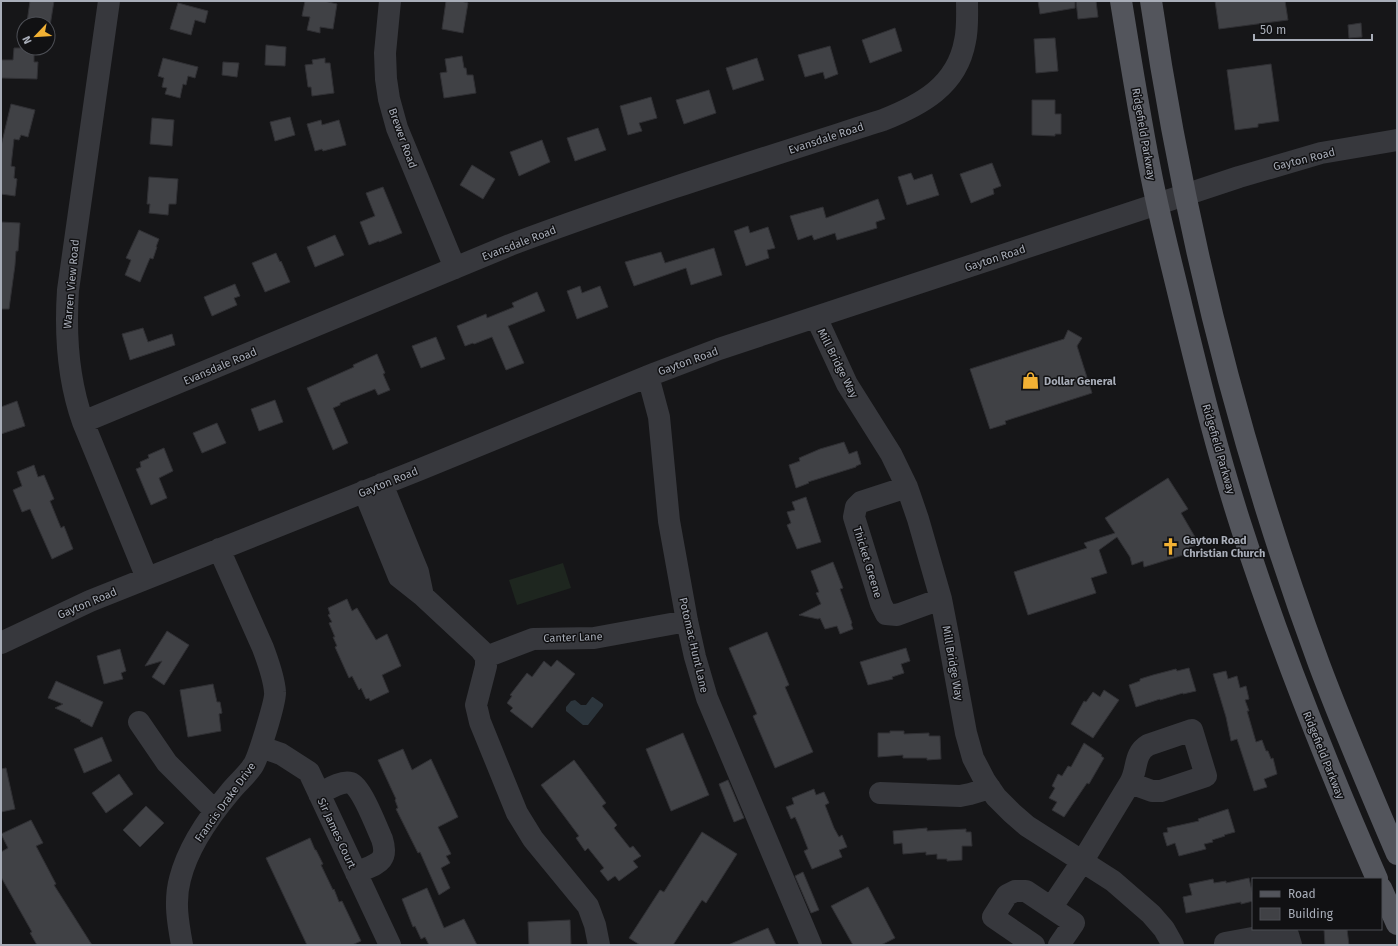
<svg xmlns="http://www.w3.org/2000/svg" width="1398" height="946" font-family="'Fira Sans',sans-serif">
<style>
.green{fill:#1e261f}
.water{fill:#2c353c}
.building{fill:#404145;stroke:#303034}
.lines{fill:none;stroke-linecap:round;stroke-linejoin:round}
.minor{stroke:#37383d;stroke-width:22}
.major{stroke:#53555c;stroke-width:22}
.labels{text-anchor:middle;stroke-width:3;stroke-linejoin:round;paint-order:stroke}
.street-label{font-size:11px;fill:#a8adb8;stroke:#111113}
.poi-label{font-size:11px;font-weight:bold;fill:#a8adb8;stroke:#111113;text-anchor:start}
</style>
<rect width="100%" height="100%" fill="#161618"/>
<path class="green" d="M563,563l8,25 -54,17 -8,-25z"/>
<path class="water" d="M592,697h1l10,7v2l-15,19h-5l-17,-14v-4l5,-6 4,-1 6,5h5z"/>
<path class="building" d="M30,1h24l-4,25h-2v-2l-21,-2z
M305,1h19l13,3 -4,25 -13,-2v6l-13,-3 3,-13 -8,-1z
M446,1h15l7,2 -5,30 -21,-4z
M1038,1h37v7l-35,6z
M1076,1h20l2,16 -20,2z
M1215,1h70l3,19 -69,9z
M178,3l30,8 -3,12 -10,-3 -4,15 -21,-6z
M1361,23l1,14 -13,1 -1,-13z
M895,28l7,23 -32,12 -8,-23z
M1055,38l3,33 -22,2 -2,-34z
M266,45l20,2 -1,19 -20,-1z
M830,46l8,28 -13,5 -2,-7 -18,5 -7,-22z
M14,48h15v3h5v11h4l-1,17 -36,-1v-18h12z
M462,56l2,12h2l1,7h6l3,18 -32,5 -4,-25 7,-1 -2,-13z
M163,58l35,9 -3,11 -7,-2 -2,9 -3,-1 -3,14 -15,-4 2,-6 -5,-1 2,-9 -6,-2z
M325,58v5h5l4,30 -22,3 -1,-9h-3l-3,-22 8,-1 -1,-4z
M757,58l7,22 -31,10 -7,-22z
M223,62l16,1 -2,14 -15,-2z
M1271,64l8,57 -21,3v3l-23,3 -8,-60z
M709,90l7,23 -32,11 -8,-24z
M651,97l6,21 -18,5 3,8 -14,4 -8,-29z
M1032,100h23v14h6v20h-6v2l-23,-1z
M11,104l24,6 -7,27 -7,-2 -2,5 -5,-1 -3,27 4,1 -1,11 3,1 -2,17 -14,-2v-48z
M290,117l5,18 -20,6 -5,-19z
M152,118l22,2 -2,26 -22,-2z
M321,120l1,5 17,-5 7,25 -23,6 -1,-2 -7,2 -8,-27z
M598,128l8,22 -31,11 -8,-23z
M542,140l8,22 -31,14 -9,-24z
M992,163l9,23 -8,3 1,5 -23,9 -11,-29z
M472,165l23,14 -12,20 -23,-14z
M911,173l3,7 18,-6 7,21 -32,10 -9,-28z
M149,177l29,2 -2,25h-7l-1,11 -19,-2 1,-9h-3z
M383,187l19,46 -23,9v-1l-10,4 -9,-23 15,-6 -9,-23z
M878,199l7,20 -9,3v2l1,4 -40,12 -2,-7 -21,7 -2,-5 -14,5 -8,-24 33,-9 3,11z
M1,222l19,1 -2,28h-2l-1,14 -6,44h-8z
M748,226l2,7 18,-6 7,21 -8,2 2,8 -23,8 -12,-35z
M139,230l20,9 -3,8h1l-4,12 -3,-1 -10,24 -15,-7 6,-15 -5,-2z
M335,235l9,20 -29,12 -8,-20z
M714,248l8,27 -31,10 -5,-17 -52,18 -9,-24 36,-10 4,11z
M276,253l4,9 1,-1 9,21 -25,10 -13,-29z
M235,284l5,12 -6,2 3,7 -25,11 -8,-19z
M580,286l2,7 18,-7 8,21 -31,12 -10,-28z
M537,292l8,19 -37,15 16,37 -18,7 -14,-33 -18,7 -1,-1 -8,3 -8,-20 29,-12 1,4 27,-11 -2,-4z
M143,328l5,14 24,-8 3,11 -45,15 -8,-26z
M1068,330l14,8 -5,8 15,47 -87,28 1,3 -16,5 -20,-60 94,-30z
M436,337l9,22 -24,9 -9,-22z
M377,354l8,19 -2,1 7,16 -12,5 -3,-6 -35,14v2l-7,3 15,35 -15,7 -26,-62 47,-21 -1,-2z
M275,400l8,22 -24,9 -8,-22z
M17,401l8,25 -24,8v-27z
M217,423l9,20 -24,10 -9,-20z
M844,442l5,12 8,-3 4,13 -5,2v1l-48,15 1,1 -13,5 -7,-23 11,-4 -1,-3 21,-9z
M164,448l9,23 -14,7 8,20 -16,7 -15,-36 5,-2 -1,-5 9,-4 -1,-3z
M34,465l4,12 6,-2 10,24 -4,2 11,27 3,-2 9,23 -21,10 -22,-50 -8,3 -9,-22 9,-4 -5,-14z
M1168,478l20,31 -7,4 14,24 3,8 -9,2 1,6 -46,14 -1,-6 -11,4 -2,-8 -13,-20 -18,13 8,23 -16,5 5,15 -68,22 -14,-43 73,-24 -3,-5 31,-10 -10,-15z
M806,497l15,45 -24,7 -10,-24 4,-2 -4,-11 8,-2 -3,-8z
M833,562l10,26 -3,1 12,34 -1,1 2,5 -13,5 -3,-8 -12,3 -5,-11 -2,1 -19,-4 22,-11 -5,-11 3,-1 -8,-21z
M347,599l5,12 5,-3 19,32 11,-6 14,32 -19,9 7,17 -19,9 -1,-3 -3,1 -5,-11 -2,2 -7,-14 -3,2 -14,-31 2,-1 -4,-9h2l-6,-14 3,-1 -4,-7 2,-1 -2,-6z
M167,631l22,14 -25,40 -12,-8 10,-16 -17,5z
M767,632l22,53 -4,2 28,65 -38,16 -22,-52 4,-2 -28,-66z
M906,648l4,13 -9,3 3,9 -12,4 1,2 -25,6 -8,-23z
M120,649l6,22 -5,2 2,6 -19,5 -7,-28z
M557,660l18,14 -43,54 -22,-17 3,-3 -6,-5 5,-7 -2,-1 17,-22 5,4 12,-16 7,6z
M1189,668l7,23 -13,3v-1l-23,7v-1l-24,8 -7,-22 11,-4v-2l13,-4 23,-6 1,2z
M1226,671l2,8 9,-3 3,12 6,-2 3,13 -4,1 4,11h-2l9,31 6,-2 4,11h2l3,8 2,-1 4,16 -13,5 3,8 -13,4 -17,-52 -6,2 -5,-24 -13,-43z
M56,681l47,21 -11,25 -12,-6 1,-1 -26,-12 8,-4 -15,-6z
M213,684l4,18h3l2,11 -3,1 2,17 -33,6 -8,-47z
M1104,690l15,10 -26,38 -22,-14 13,-23 2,1 7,-10 7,5z
M890,731h14v3l25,-1v3h11l1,23 -14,1v-2h-24v-3l-25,2v-24h12z
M683,733l26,62 -38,16 -25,-62z
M102,737l10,24 -28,12 -10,-24z
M1084,743l18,12 -1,1 3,2 -15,26 -2,-1 -23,34 -12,-7 5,-8 -8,-4 6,-10 -3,-2 6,-12 4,2 6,-10 3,1z
M403,749l9,21 19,-11 27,58 -20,10 13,27 -5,2 4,7 -9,5 9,20 -11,7 -19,-43 -2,1 -22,-44 2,-1 -3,-8 1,-1 -18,-39z
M574,760l32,43 -4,3 15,19 -3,3 16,20 3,-2 8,10 -8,5 5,6 -19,14 -4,-5 -7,5 -8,-10 4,-3 -16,-20 -3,3 -9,-13 3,-2 -38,-51z
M6,768l9,41 -14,3v-43z
M119,774l14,20 -27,19 -14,-20z
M728,780l16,38 -10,4 -15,-38z
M814,789l2,6 8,-3 5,11 -4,2 9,23 5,9 3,-2 5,12 -8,3 3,7 -30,12 -8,-18 4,-2 -9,-23 -4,-9 -4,2 -5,-12 8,-3 -2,-6z
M146,806l18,17 -24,24 -17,-17z
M1228,809l7,23 -11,3 1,1 -13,4 1,2 -9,2 2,5 -27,7 -4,-13 -8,3 -4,-13 5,-1 -1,-4 32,-7 -1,-2z
M31,820l12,23 -7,3 20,38 -2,1 38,60h-55l-7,-12 2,-1 -31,-55v-25l7,-4 -7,-14z
M927,828v3l39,-2v3h5l1,14h-10v14l-15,1v-2h-10v-5l-11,1v-3l-23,2 -1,-11 -8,1 -1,-13z
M702,832l35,22 -31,49 -4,-3 -29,45h-33l-11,-7 31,-48 4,2z
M310,838l5,12h1l7,14 -2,1 12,25 1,-1 5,13 3,-1 19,40 -9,4h-45l-41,-87z
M803,872l16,38 -8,3 -16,-37z
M1249,878l4,17v6l-12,3v-2l-11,2 -44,9 -3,-16 9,-2 -3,-11 24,-5 1,4 12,-2v2z
M868,887l27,51 -14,7h-28l-22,-39z
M427,888l17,40 20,-9 13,26h-48l-4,-8 -4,2 -6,-13 -2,1 -11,-28z
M570,920l1,25h-42l-1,-23z
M768,928l8,17h-48z
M1324,929h23l2,16h-24z"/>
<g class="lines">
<path class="minor" d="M109,1l-41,289c-3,45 0,90 15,132l64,156
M390,1l-5,52 1,26 3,20 8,29 58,140
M816,317l31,67 44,70 16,33 11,32 23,80 7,36 18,98 7,25 12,23 11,16 16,16 15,13 86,55 38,33 13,15 9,16
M648,376l11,41 10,104 18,100 8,36 12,41 104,247
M83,422l427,-177c123,-46 248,-85 373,-125 38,-15 74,-34 82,-79 3,-13 2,-27 2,-40
M907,487l-46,15 -5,5 -2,10 27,87 5,10 11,1 44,-16
M364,491l35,86 24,19 -5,-24 -36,-88
M423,596l58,54 5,7v9l-10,39 4,17 37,91 16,26 55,67 7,19 4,20
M1,643l89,-42 331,-132 235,-96 63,-24 520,-172 82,-24 76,-13
M486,657l47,-18 61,-1 93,-17
M139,722l28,41 48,48
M261,747l20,7 28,18 81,173
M880,793l80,3 10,-2 20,-6
M319,794c8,-4 22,-14 32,-11 10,3 26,45 31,56 8,25 -8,25 -26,34
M1051,908l31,-46 48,-79c8,-13 3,-29 18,-38l44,-15 14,46 -45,15h-9l-22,-8
M182,945c-4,-22 -8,-44 -2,-66 8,-32 29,-62 50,-87 7,-9 16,-16 22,-25 6,-7 24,-67 23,-75 -1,-15 -7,-30 -12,-44l-44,-99
M1034,945l-41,-28 14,-22 8,-4h11l48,32 -15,22
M1225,945v-2l60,-11 3,3 3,10"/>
<path class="major" d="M1121,1c9,56 18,112 29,168 9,47 21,93 32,139 18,74 36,147 59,218 39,121 85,237 136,353
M1151,1c33,225 89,449 168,663 24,64 51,127 78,190
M1381,888l16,36"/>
</g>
<defs>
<symbol id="shop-bare" viewBox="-9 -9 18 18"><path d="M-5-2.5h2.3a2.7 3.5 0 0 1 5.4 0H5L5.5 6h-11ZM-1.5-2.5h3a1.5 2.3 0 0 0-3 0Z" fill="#f2b134" stroke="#111113" stroke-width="2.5" paint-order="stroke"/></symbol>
<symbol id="church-bare" viewBox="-9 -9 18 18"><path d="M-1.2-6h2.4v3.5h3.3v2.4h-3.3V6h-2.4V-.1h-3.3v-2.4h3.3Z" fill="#f2b134" stroke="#111113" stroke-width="2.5" paint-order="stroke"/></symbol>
</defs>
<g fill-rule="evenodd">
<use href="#shop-bare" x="1018" y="368" width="25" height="25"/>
<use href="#church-bare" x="1158" y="534" width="25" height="25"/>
</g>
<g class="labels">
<g class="street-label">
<text transform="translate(1144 134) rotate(80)" y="4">Ridgefield Parkway</text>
<text transform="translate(403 138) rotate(70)" y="4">Brewer Road</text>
<text transform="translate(826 138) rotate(-18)" y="4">Evansdale Road</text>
<text transform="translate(1304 159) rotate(-14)" y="4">Gayton Road</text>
<text transform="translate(519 243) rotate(-21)" y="4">Evansdale Road</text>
<text transform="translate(995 258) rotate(-18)" y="4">Gayton Road</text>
<text transform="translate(71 284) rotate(-85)" y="4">Warren View Road</text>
<text transform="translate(688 361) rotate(-20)" y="4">Gayton Road</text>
<text transform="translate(838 363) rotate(63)" y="4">Mill Bridge Way</text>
<text transform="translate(220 366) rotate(-23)" y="4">Evansdale Road</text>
<text transform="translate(1219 449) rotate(74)" y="4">Ridgefield Parkway</text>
<text transform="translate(388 482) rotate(-22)" y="4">Gayton Road</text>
<text transform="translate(868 562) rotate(73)" y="4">Thicket Greene</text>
<text transform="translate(87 603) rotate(-23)" y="4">Gayton Road</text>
<text transform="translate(573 637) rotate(-2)" y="4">Canter Lane</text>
<text transform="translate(694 645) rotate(77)" y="4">Potomac Hunt Lane</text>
<text transform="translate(953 663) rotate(80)" y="4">Mill Bridge Way</text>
<text transform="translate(1324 755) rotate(68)" y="4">Ridgefield Parkway</text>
<text transform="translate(225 802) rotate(-54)" y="4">Francis Drake Drive</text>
<text transform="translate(337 833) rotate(65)" y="4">Sir James Court</text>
</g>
<g class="poi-label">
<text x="1044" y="385">Dollar General</text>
<text x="1183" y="544">Gayton Road<tspan x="1183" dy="13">Christian Church</tspan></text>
</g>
</g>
<rect width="1398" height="946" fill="none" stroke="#a8adb8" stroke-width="4"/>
<rect x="1252" y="878" width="130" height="52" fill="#111113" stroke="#4d4f55"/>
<rect x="1260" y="891" width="20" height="6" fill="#53555c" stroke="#4d4f55"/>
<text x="1288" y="898" font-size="12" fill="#a8adb8">Road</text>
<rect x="1260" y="908" width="20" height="12" fill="#404145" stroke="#4d4f55"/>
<text x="1288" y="918" font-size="12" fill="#a8adb8">Building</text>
<g transform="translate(36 36) rotate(245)"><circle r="19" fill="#111113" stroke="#4d4f55"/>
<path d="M0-3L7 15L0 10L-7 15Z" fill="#f2b134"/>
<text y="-6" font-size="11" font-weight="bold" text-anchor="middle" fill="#a8adb8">N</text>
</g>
<path d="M1254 34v6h118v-6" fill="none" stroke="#a8adb8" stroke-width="2"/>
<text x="1260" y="34" font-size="12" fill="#a8adb8" stroke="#111113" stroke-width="3" paint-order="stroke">50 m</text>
</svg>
